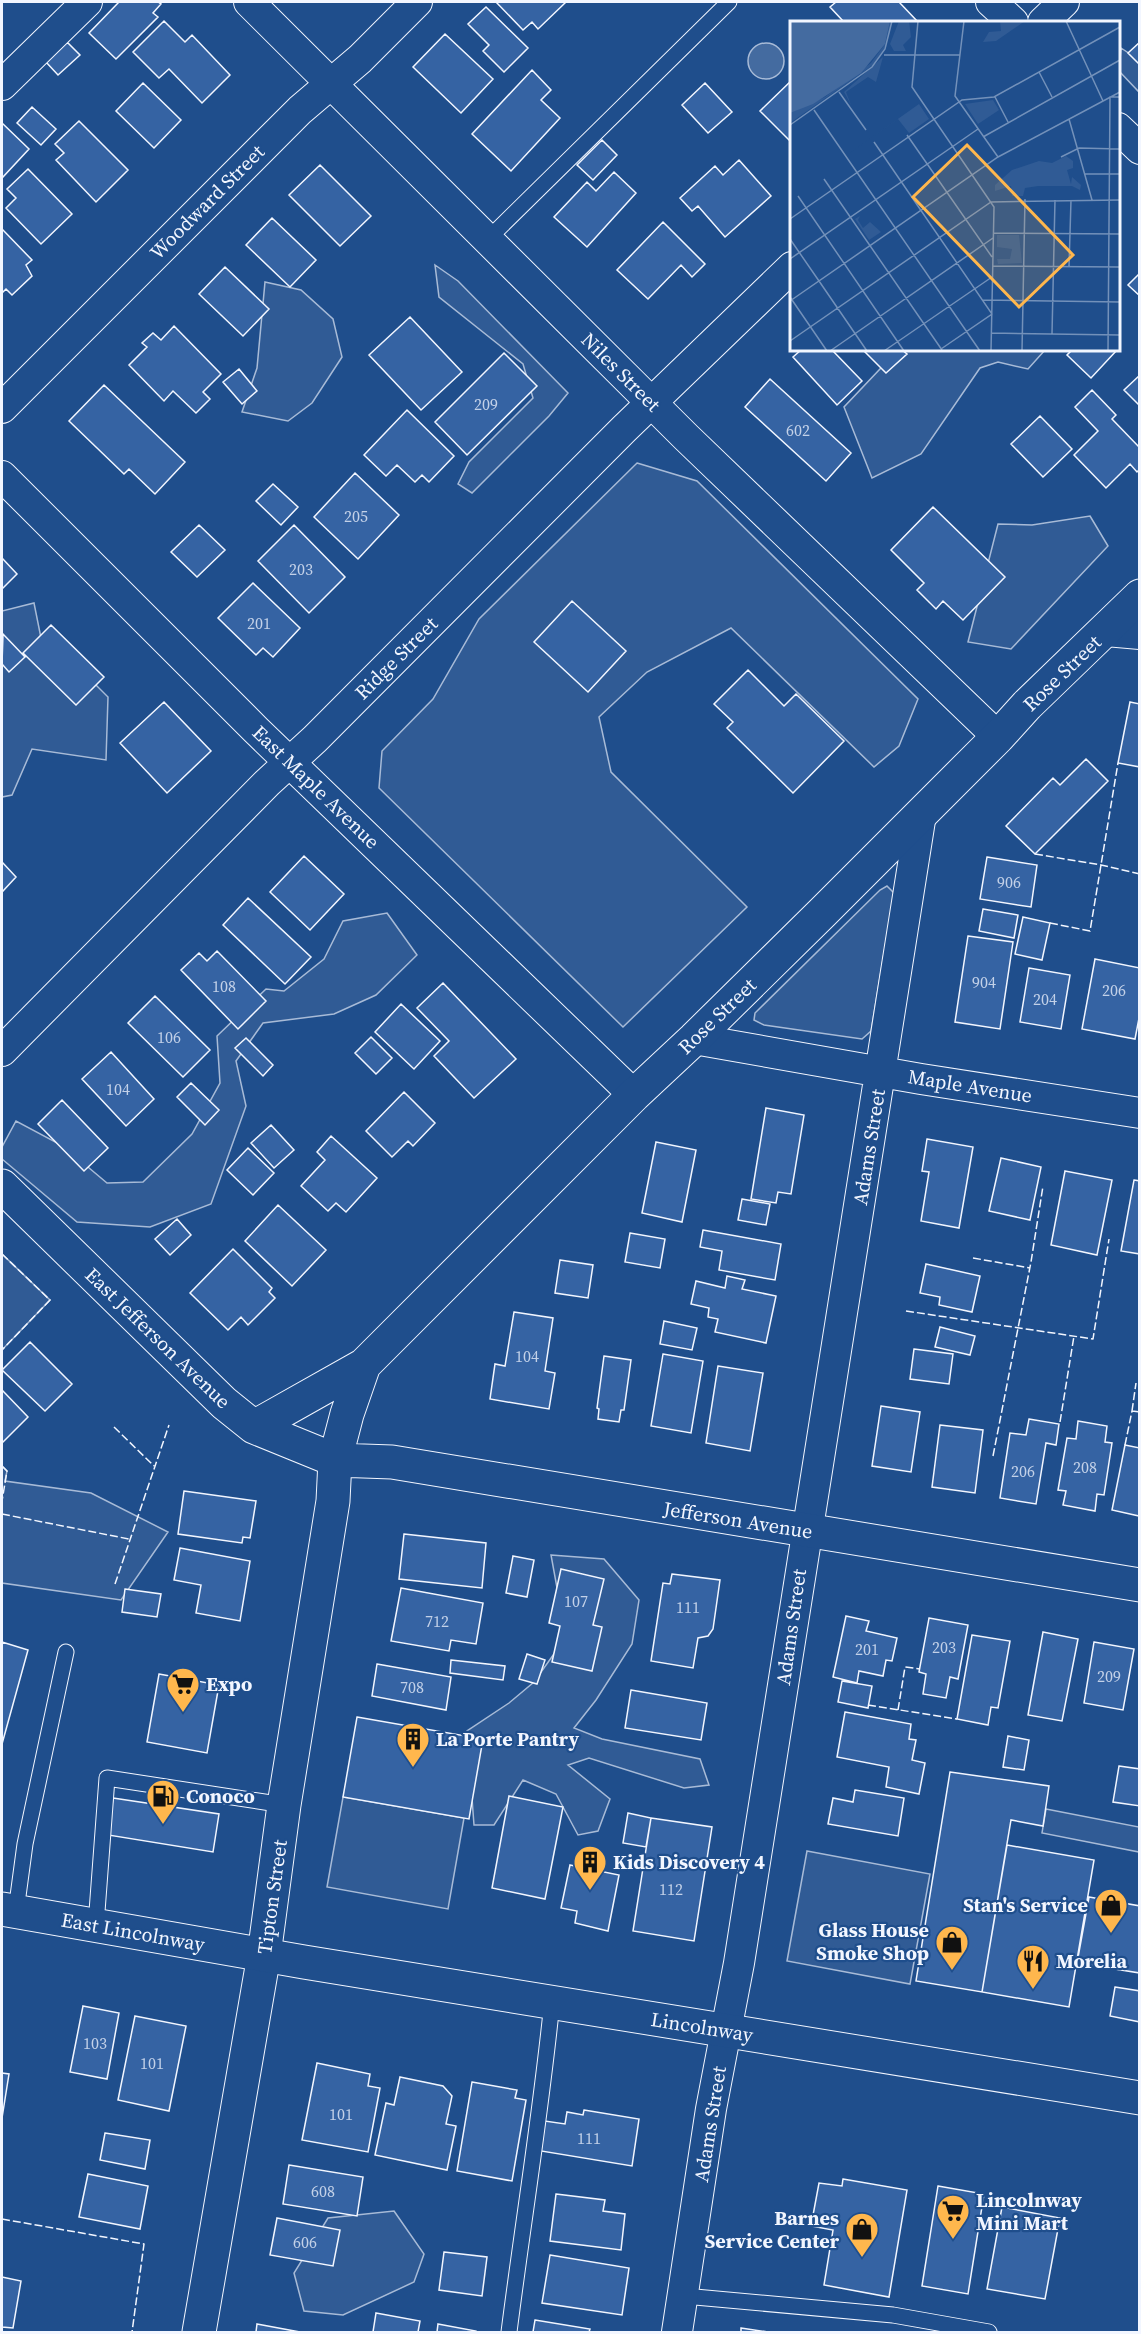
<svg xmlns="http://www.w3.org/2000/svg" width="1141" height="2334" font-family="'Source Serif 4',serif">
<style>
.built{fill:#305b95;stroke:#a8bbd7;stroke-width:1.5}
.water{fill:#446ba0;stroke:#a8bbd7;stroke-width:1.5}
.building{fill:#3563a3;stroke:#f2f6ff;stroke-width:1.5}
.lines{fill:none;stroke-linecap:round;stroke-linejoin:round}
.service-casing{stroke:#f2f6ff;stroke-width:17}
.minor-casing{stroke:#f2f6ff;stroke-width:32}
.tertiary-casing{stroke:#f2f6ff;stroke-width:35}
.primary-casing{stroke:#f2f6ff;stroke-width:35}
.service{stroke:#1f4e8c;stroke-width:15}
.minor{stroke:#1f4e8c;stroke-width:30}
.tertiary{stroke:#1f4e8c;stroke-width:33}
.primary{stroke:#1f4e8c;stroke-width:33}
.fence{stroke:#f2f6ff;stroke-width:1.5;stroke-dasharray:8 3;stroke-linecap:butt}
.labels{text-anchor:middle;stroke-width:4.5;stroke-linejoin:round;paint-order:stroke}
.number-label{font-size:16px;fill:#c3d1e8}
.street-label{font-size:20px;fill:#f2f6ff;stroke:#1f4e8c}
.poi-label{font-size:20px;font-weight:bold;fill:#f2f6ff;stroke:#1f4e8c;text-anchor:start}
.inset-road{fill:none;stroke:#7391ba;stroke-width:1.5}
.view{fill:#ffb74d;fill-opacity:0.15;stroke:#ffb74d;stroke-width:3}
.inset-edge{fill:none;stroke:#f2f6ff;stroke-width:3}
</style>
<rect width="100%" height="100%" fill="#1f4e8c"/>
<path class="built" d="M1121,48l18,12v32l-20,-21z
M435,265l23,16 110,112 -19,23 -77,77 -14,-9 11,-22 64,-64 -10,-34 -84,-67z
M265,282l36,8 32,29 9,38 -30,46 -24,18 -46,-9 15,-44z
M898,350h147l-17,19 -30,-7 -18,6 -59,86 -49,24 -28,-71z
M637,463l60,18 221,218 -19,47 -25,21 -143,-139 -84,44 -48,45 12,55 136,135 -124,120 -244,-239 3,-37 51,-52 46,-80z
M1090,516l18,30 -97,103 -43,-7 30,-118 34,1z
M34,603l9,45 40,24 25,25 -2,63 -74,-11 -20,46 -10,2v-186z
M887,886l7,7 -23,138 -9,8 -98,-14 -10,-5 1,-7 125,-123z
M387,913l30,42 -41,40 -42,19 -71,9 -27,38 10,45 -35,98 -61,23 -73,-5 -75,-63v-12l14,-26 47,25 44,37 36,-1 49,-48 28,-51 -3,-47 49,-47 18,2 40,-32 19,-38z
M2,1254l48,46 -48,50z
M2,1466l5,5 -2,10 86,12 77,39 -47,68 -119,-17z
M551,1555l53,4 35,41 -7,44 -36,56 -22,28 28,11 98,20 9,26 -25,3 -95,-30 -21,7 42,34 -12,32 -20,4 -22,-41 -33,-14 -29,45h-20l-7,-94 42,-28 25,-21 32,-45z
M343,1797l121,21 -16,91 -121,-22z
M1046,1809l93,18v25l-97,-19z
M807,1851l123,23 -20,110 -123,-23z
M394,2211l30,43 -10,28 -71,33 -39,-4 -10,-38 34,-55z"/>
<path class="water" d="M748 61a18 18 0 1 1 36 0a18 18 0 1 1-36 0Z"/>
<path class="building" d="M119,2h39l3,2 -8,9 5,4 -42,42 -27,-26z
M496,2h70l-28,27 -6,-7 -9,8z
M836,2h63l19,20h-74l-14,-15z
M486,7l42,41 -24,24 -21,-21 6,-6 -21,-21z
M164,21l21,21 7,-7 38,40 -28,28 -33,-34 -10,9 -26,-26z
M445,34l48,45 -32,34 -48,-46z
M67,42l13,13 -22,20 -12,-13z
M1140,42v23l-12,-12z
M532,70l19,20 -10,10 19,18 -49,53 -39,-37z
M792,80v63l-32,-32z
M143,83l38,37 -27,28 -38,-37z
M705,83l27,29 -24,21 -26,-28z
M32,107l24,22 -15,16 -24,-22z
M79,121l49,49 -32,32 -40,-42 8,-7 -9,-9z
M2,123l27,26 -27,29z
M602,140l15,15 -24,25 -16,-15z
M739,160l32,36 -46,41 -27,-31 -6,5 -12,-13 35,-32 8,9z
M320,165l51,51 -31,30 -51,-51z
M28,169l44,45 -31,30 -35,-36 10,-10 -9,-9z
M614,172l22,21 -49,54 -33,-30 33,-35 9,9z
M272,218l44,42 -26,27 -44,-42z
M663,222l42,42 -13,13 -11,-12 -33,34 -31,-29z
M2,229l30,31 -6,5 6,11 -20,19 -6,-6 -4,4z
M225,267l44,42 -26,27 -44,-42z
M1140,273v23l-12,-11z
M410,317l52,55 -41,38 -52,-55z
M174,326l47,48 -18,18 7,7 -14,14 -23,-22 -9,10 -35,-36 18,-18 -5,-4 11,-10 8,7z
M801,350h31l30,31 -25,24 -44,-48z
M863,350h39l5,4 -21,19z
M1072,350h45l-26,28 -24,-23z
M504,353l33,33 -70,69 -32,-33z
M239,369l18,22 -15,13 -19,-22z
M1140,375v31l-16,-16z
M770,379l81,74 -25,28 -81,-74z
M104,385l81,77 -30,32 -26,-25 -5,5 -55,-53z
M1092,390l24,25 -4,4 28,29v21l-3,3 -7,-8 -24,24 -32,-33 24,-24 -23,-24z
M407,410l47,46 -25,26 -7,-7 -7,7 -18,-17 -11,11 -22,-21z
M1040,416l32,33 -29,28 -32,-33z
M355,473l44,42 -41,44 -44,-42z
M273,484l25,23 -17,18 -25,-24z
M933,507l72,70 -42,43 -20,-19 -7,8 -19,-19 7,-7 -33,-33z
M199,525l26,25 -28,27 -26,-25z
M294,525l51,52 -36,36 -51,-52z
M2,558l15,16 -15,15z
M253,583l47,45 -27,29 -10,-9 -7,7 -38,-37z
M572,601l54,50 -38,41 -54,-50z
M51,625l53,52 -28,28 -53,-52z
M3,634l22,23 -16,15 -7,-8z
M748,670l36,36 12,-12 48,47 -51,52 -66,-65 6,-6 -19,-18z
M164,702l47,49 -44,42 -47,-50z
M1130,702l10,2v63l-22,-4z
M1086,759l22,22 -73,73 -29,-28 47,-48 7,7z
M304,856l40,38 -34,36 -40,-38z
M987,857l50,8 -6,42 -51,-8z
M2,862l14,15 -14,15z
M248,898l63,59 -26,27 -62,-59z
M983,909l35,6 -4,23 -35,-7z
M1023,917l27,6 -8,37 -27,-6z
M968,936l45,6 -13,87 -45,-7z
M217,951l49,50 -28,28 -57,-59 18,-17 8,8z
M1095,959l45,9v45l-5,26 -53,-10z
M1029,968l41,7 -9,54 -41,-7z
M443,983l73,76 -42,39 -40,-42 15,-15 -32,-33z
M155,996l55,54 -27,27 -55,-54z
M401,1004l39,37 -26,28 -39,-37z
M371,1037l21,21 -16,16 -21,-21z
M246,1038l27,27 -10,11 -28,-28z
M111,1052l43,47 -28,27 -44,-47z
M191,1083l28,27 -14,15 -28,-28z
M404,1092l31,31 -22,23 -5,-5 -16,16 -26,-26z
M62,1100l46,48 -24,23 -46,-47z
M766,1108l38,7 -13,79 -13,-2 -2,11 -25,-4z
M271,1125l23,25 -20,18 -23,-25z
M331,1136l46,42 -31,34 -10,-9 -8,8 -27,-25 24,-26 -8,-8z
M927,1139l46,8 -14,81 -38,-7 8,-49 -7,-1z
M656,1142l40,8 -14,72 -40,-9z
M248,1148l26,25 -21,22 -26,-25z
M1001,1158l40,9 -11,53 -41,-9z
M1065,1171l47,9 -15,75 -46,-10z
M1134,1180l6,1v73l-19,-3z
M742,1199l28,5 -4,21 -28,-5z
M278,1205l48,45 -34,36 -47,-45z
M177,1219l14,16 -21,20 -15,-16z
M703,1230l78,14 -6,36 -56,-10 3,-19 -22,-4z
M630,1233l35,6 -5,29 -35,-6z
M233,1249l39,39 -3,4 6,6 -27,27 -7,-8 -13,13 -38,-37z
M560,1260l33,5 -5,33 -33,-5z
M926,1264l54,12 -8,36 -33,-7 1,-8 -20,-4z
M727,1276l18,4 -3,9 34,7 -10,47 -51,-11 3,-13 -10,-2 1,-9 -18,-4 5,-23 29,7z
M514,1312l39,6 -8,53 10,2 -6,36 -59,-10 5,-35 10,2z
M664,1321l33,7 -5,22 -32,-6z
M940,1327l35,9 -5,19 -35,-8z
M30,1342l42,42 -27,27 -43,-41z
M914,1349l39,5 -4,30 -39,-5z
M663,1354l40,7 -12,72 -40,-7z
M604,1356l27,4 -7,50h-3l-2,12 -21,-3 1,-10 -2,-1z
M718,1366l45,7 -13,78 -44,-8z
M2,1390l26,27 -26,26z
M881,1406l39,6 -9,60 -39,-6z
M1029,1419l30,5 -3,21 -10,-2 -10,61 -36,-6 10,-65 16,2z
M1078,1421l29,5 -2,16 7,1 -8,52 -7,-1 -2,17 -32,-6 3,-14 -8,-1 9,-52 9,1z
M940,1425l43,5 -8,63 -43,-6z
M1125,1445l15,3 -1,68 -27,-6z
M184,1491l72,10 -6,37 -7,-1 -1,6 -64,-9z
M404,1534l82,9 -4,45 -83,-9z
M180,1548l70,13 -10,60 -44,-8 5,-28 -27,-5z
M513,1556l21,4 -7,37 -21,-4z
M561,1569l43,10 -11,46 9,2 -10,44 -40,-9 8,-36 -11,-3z
M672,1574l48,6 -7,49 -5,7 -10,2 -5,30 -42,-7 12,-78 7,1z
M401,1588l82,15 -7,41 -25,-4 -2,11 -58,-10z
M125,1589l36,5 -4,23 -35,-5z
M846,1616l23,5 -3,10 31,7 -5,23 -6,-1 -3,16 -24,-5 -2,12 -24,-6z
M929,1618l39,7 -10,54 -8,-2 -4,21 -23,-4 3,-20 -7,-2z
M1043,1632l35,7 -16,82 -34,-6z
M972,1635l38,6 -12,67 -7,-1 -3,18 -31,-6z
M2,1642l26,8 -26,94z
M1094,1642l40,7 -11,61 -39,-7z
M527,1654l18,6 -8,24 -18,-5z
M451,1660l54,6 -2,14 -53,-7z
M377,1664l74,13 -5,33 -74,-14z
M159,1674l60,11 -12,68 -60,-11z
M842,1681l30,5 -4,22 -30,-6z
M631,1690l76,13 -6,37 -76,-12z
M845,1712l66,12 -2,15 7,1 -4,20 13,3 -6,31 -33,-7 3,-20 -52,-10z
M357,1717l126,22 -14,80 -126,-22z
M1008,1736l21,4 -5,30 -21,-3z
M1119,1766l21,3v37l-27,-4z
M950,1772l99,14 -6,40 -32,-6 -29,172 -66,-11z
M855,1790l49,8 -6,38 -70,-12 5,-26 20,4z
M509,1796l54,11 -18,92 -53,-11z
M113,1798l106,16 -6,38 -105,-17z
M628,1813l23,5 -5,29 -23,-4z
M651,1818l61,9 -18,114 -61,-10z
M1007,1845l87,15 -25,147 -87,-15z
M570,1865l49,10 -11,56 -33,-8 2,-12 -16,-3z
M1089,1897l51,9v67l-63,-10z
M1115,1987l25,4v31l-30,-6z
M83,2006l36,7 -12,66 -37,-7z
M135,2016l51,10 -17,85 -51,-11z
M317,2063l53,11 -2,12 12,2 -12,64 -66,-12z
M2,2073l7,1 -7,44z
M400,2077l43,9 9,10 -6,28 10,2 -9,44 -72,-15 11,-52 8,2z
M472,2082l45,8 -2,8 11,2 -14,81 -55,-10z
M584,2110l55,9 -7,47 -91,-15 4,-30 20,3 2,-12 16,3z
M105,2133l45,7 -5,29 -45,-9z
M289,2165l74,12 -6,39 -74,-12z
M88,2174l60,12 -8,43 -61,-12z
M843,2179l64,11 -18,107 -65,-12 9,-55 -22,-4 8,-43 23,3z
M938,2186l46,8 -16,100 -46,-8z
M556,2194l49,6 -2,11 22,3 -4,36 -71,-9z
M1002,2207l58,11 -15,81 -58,-10z
M277,2218l63,12 -7,36 -63,-11z
M444,2252l43,5 -5,39 -43,-6z
M550,2255l79,13 -7,47 -80,-12z
M2,2277l19,4 -8,47 -11,-1z
M376,2313l44,8 -2,11h-45z
M535,2320l55,9 -1,3h-56z
M257,2324l43,8h-44z
M438,2324l38,7v1h-39z
M741,2328l27,4h-27z"/>
<g class="lines">
<defs>
<path id="service" d="M488,239l241,-237
M16,1911l9,-67 41,-192
M96,1925l11,-147 177,27
M684,2296l209,19 96,17
M509,2332c14,-110 32,-219 43,-330"/>
<path id="minor" d="M249,2l437,435 312,300
M991,2l22,20
M1043,22l21,-20
M2,85l85,-83
M1118,128l22,21
M2,408l298,-298 60,-51 57,-57
M2,476l254,254 378,365
M1106,631l34,3
M694,1039l227,40 219,34
M2,1051l265,-268 48,-44 309,-310 168,-162
M677,2332l34,-223 28,-146 182,-1149"/>
<path id="tertiary" d="M2,1186l222,217 30,24 81,33 57,2 748,123
M254,1427l110,-62
M199,2332l65,-377 20,-150 49,-304 2,-41 12,-46 17,-49 270,-270 60,-56 128,-126 176,-176 29,-32 113,-109"/>
<path id="primary" d="M2,1909l302,53 836,136"/>
</defs>
<use href="#service" class="service-casing"/>
<use href="#minor" class="minor-casing"/>
<use href="#tertiary" class="tertiary-casing"/>
<use href="#primary" class="primary-casing"/>
<use href="#service" class="service"/>
<use href="#minor" class="minor"/>
<use href="#tertiary" class="tertiary"/>
<use href="#primary" class="primary"/>
<path class="fence" d="M1035,854l66,11 39,9
M1050,923l40,8 28,-168
M2,1254l48,46 -48,50
M973,1258l57,10
M906,1311l187,28 16,-100
M1132,1411l4,-28
M1060,1422l14,-86
M114,1427l40,39
M1125,1445l7,-34 8,1
M993,1456l38,-194 12,-76
M2,1466l5,5 -5,30
M2,1514l127,25
M115,1584l54,-159
M868,1705l89,14
M898,1710l7,-43 15,2
M2,2219l142,25 -12,88"/>
</g>
<defs>
<symbol id="supermarket-pin" viewBox="-11 -11 22 30"><path d="M0 17L-7.5 6A9.5 9.5 0 1 1 7.5 6Z" fill="#ffb74d" stroke="#1f4e8c"/><path d="M-6-5.5h2.5l.6 2H6L4.5 2H-2.5L-4.4-4H-6ZM-1.5 3.2a1.3 1.3 0 1 0 .1 0ZM3 3.2a1.3 1.3 0 1 0 .1 0Z" fill="#111"/></symbol>
<symbol id="building-pin" viewBox="-11 -11 22 30"><path d="M0 17L-7.5 6A9.5 9.5 0 1 1 7.5 6Z" fill="#ffb74d" stroke="#1f4e8c"/><path d="M-4-6H4V6H1V3H-1V6H-4ZM-2.5-4.3h1.7v1.8h-1.7ZM.8-4.3h1.7v1.8H.8ZM-2.5-1h1.7V.8h-1.7ZM.8-1h1.7V.8H.8Z" fill="#111"/></symbol>
<symbol id="fuel-pin" viewBox="-11 -11 22 30"><path d="M0 17L-7.5 6A9.5 9.5 0 1 1 7.5 6Z" fill="#ffb74d" stroke="#1f4e8c"/><path d="M-5.5-6h7V0h2V4h1.3V-2.5L3-4.5l.8-.8L6-3V5H2.5V1h-1V6h-7ZM-4.2-4.7v3.2H.2V-4.7Z" fill="#111"/></symbol>
<symbol id="shop-pin" viewBox="-11 -11 22 30"><path d="M0 17L-7.5 6A9.5 9.5 0 1 1 7.5 6Z" fill="#ffb74d" stroke="#1f4e8c"/><path d="M-5-2.5h2.3a2.7 3.5 0 0 1 5.4 0H5L5.5 6h-11ZM-1.5-2.5h3a1.5 2.3 0 0 0-3 0Z" fill="#111"/></symbol>
<symbol id="restaurant-pin" viewBox="-11 -11 22 30"><path d="M0 17L-7.5 6A9.5 9.5 0 1 1 7.5 6Z" fill="#ffb74d" stroke="#1f4e8c"/><path d="M-5-6h1v4h1v-4h1v4h1v-4h1v5L-1.5 .5V6h-2V.5L-5-1ZM5-6V6H3V1.5H1.5Q1.5-4 5-6Z" fill="#111"/></symbol>
</defs>
<g fill-rule="evenodd">
<use href="#supermarket-pin" x="164" y="1665" width="38" height="52"/>
<use href="#building-pin" x="394" y="1720" width="38" height="52"/>
<use href="#fuel-pin" x="144" y="1777" width="38" height="52"/>
<use href="#building-pin" x="571" y="1843" width="38" height="52"/>
<use href="#shop-pin" x="1092" y="1886" width="38" height="52"/>
<use href="#shop-pin" x="933" y="1923" width="38" height="52"/>
<use href="#restaurant-pin" x="1014" y="1942" width="38" height="52"/>
<use href="#supermarket-pin" x="934" y="2192" width="38" height="52"/>
<use href="#shop-pin" x="843" y="2210" width="38" height="52"/>
</g>
<g class="labels">
<g class="number-label">
<text x="486" y="410">209</text>
<text x="798" y="436">602</text>
<text x="356" y="522">205</text>
<text x="301" y="575">203</text>
<text x="259" y="629">201</text>
<text x="1009" y="888">906</text>
<text x="984" y="988">904</text>
<text x="224" y="992">108</text>
<text x="1114" y="996">206</text>
<text x="1045" y="1005">204</text>
<text x="169" y="1043">106</text>
<text x="118" y="1095">104</text>
<text x="527" y="1362">104</text>
<text x="1085" y="1473">208</text>
<text x="1023" y="1477">206</text>
<text x="576" y="1607">107</text>
<text x="688" y="1613">111</text>
<text x="437" y="1627">712</text>
<text x="944" y="1653">203</text>
<text x="867" y="1655">201</text>
<text x="1109" y="1682">209</text>
<text x="412" y="1693">708</text>
<text x="671" y="1895">112</text>
<text x="95" y="2049">103</text>
<text x="152" y="2069">101</text>
<text x="341" y="2120">101</text>
<text x="589" y="2144">111</text>
<text x="323" y="2197">608</text>
<text x="305" y="2248">606</text>
</g>
<g class="street-label">
<text transform="translate(207 202) rotate(-45)" y="7">Woodward Street</text>
<text transform="translate(621 372) rotate(45)" y="7">Niles Street</text>
<text transform="translate(396 658) rotate(-45)" y="7">Ridge Street</text>
<text transform="translate(1062 673) rotate(-44)" y="7">Rose Street</text>
<text transform="translate(316 787) rotate(44)" y="7">East Maple Avenue</text>
<text transform="translate(717 1016) rotate(-44)" y="7">Rose Street</text>
<text transform="translate(970 1086) rotate(9)" y="7">Maple Avenue</text>
<text transform="translate(869 1147) rotate(-81)" y="7">Adams Street</text>
<text transform="translate(158 1338) rotate(44)" y="7">East Jefferson Avenue</text>
<text transform="translate(738 1520) rotate(9)" y="7">Jefferson Avenue</text>
<text transform="translate(791 1627) rotate(-82)" y="7">Adams Street</text>
<text transform="translate(272 1897) rotate(-82)" y="7">Tipton Street</text>
<text transform="translate(133 1932) rotate(10)" y="7">East Lincolnway</text>
<text transform="translate(702 2027) rotate(9)" y="7">Lincolnway</text>
<text transform="translate(710 2124) rotate(-81)" y="7">Adams Street</text>
</g>
<g class="poi-label">
<text x="206" y="1691">Expo</text>
<text x="436" y="1746">La Porte Pantry</text>
<text x="186" y="1803">Conoco</text>
<text x="613" y="1869">Kids Discovery 4</text>
<text x="1088" y="1912" text-anchor="end">Stan's Service</text>
<text x="929" y="1937" text-anchor="end">Glass House<tspan x="929" dy="23">Smoke Shop</tspan></text>
<text x="1056" y="1968">Morelia</text>
<text x="976" y="2207">Lincolnway<tspan x="976" dy="23">Mini Mart</tspan></text>
<text x="839" y="2225" text-anchor="end">Barnes<tspan x="839" dy="23">Service Center</tspan></text>
</g>
</g>
<g transform="translate(790 21)">
<rect width="330" height="330" fill="#1f4e8c"/>
<path d="M100,0h2l-8,28 -11,16 -83,58v-10l35,-16 46,-34 14,-19zM109,0h10l2,16 -8,8 3,6h-12l-4,-7zM210,0h25l-29,20 -13,1 6,-10 12,-1zM93,36l-7,25 -8,-5 -22,15 5,13 -7,-13zM203,79l6,10 -21,14 -13,-20zM129,83l10,15 -20,14 -11,-14 -51,36zM276,135l7,5v7l-6,2 4,14 1,-7 9,8 -1,5 -8,-4h-34l-13,2 -2,8h-11l-1,-10 -16,5v-6l17,-15 27,-9 13,2zM70,195l-2,4 5,8 7,-6 11,10 -12,8 -14,-21zM207,214h22l3,28 -24,1 -1,-5h13l2,-10 -15,-2z" fill="#305b95"/>
<path d="M0,0h100l-5,23 -24,29 -48,31 -23,9z" fill="#446ba0"/>
<path class="inset-road" d="M128,0l-6,66 82,120 -3,144M174,0l-9,75 43,61M276,0l37,80M94,34h76M249,51l13,25M49,71l27,38M205,76l13,25M24,89l166,241M279,98l23,81M0,104l82,-58 13,-18 7,-28M117,114l85,122M193,116l137,-77M84,121l118,172 -51,35M271,136l18,-9 41,1M295,153h35M34,158l118,171M8,175l106,155M0,198l172,-119 32,-3 126,-70M203,212l127,1M0,218l29,42M0,238l188,-130M203,245l127,1M279,246l2,-67M29,260l48,70M0,276l37,54M192,279l138,2M0,280l208,-144 122,-65M201,312l129,2M262,313l3,-134M0,320l201,-139 129,-2M40,330l163,-113M94,330l108,-74M232,330l3,-152M318,330l2,-254h10"/>
<path class="view" d="M177,124l106,110 -54,52 -106,-110z"/>
<rect width="330" height="330" class="inset-edge"/>
</g>
<rect width="1141" height="2334" fill="none" stroke="#f2f6ff" stroke-width="6"/>
</svg>
